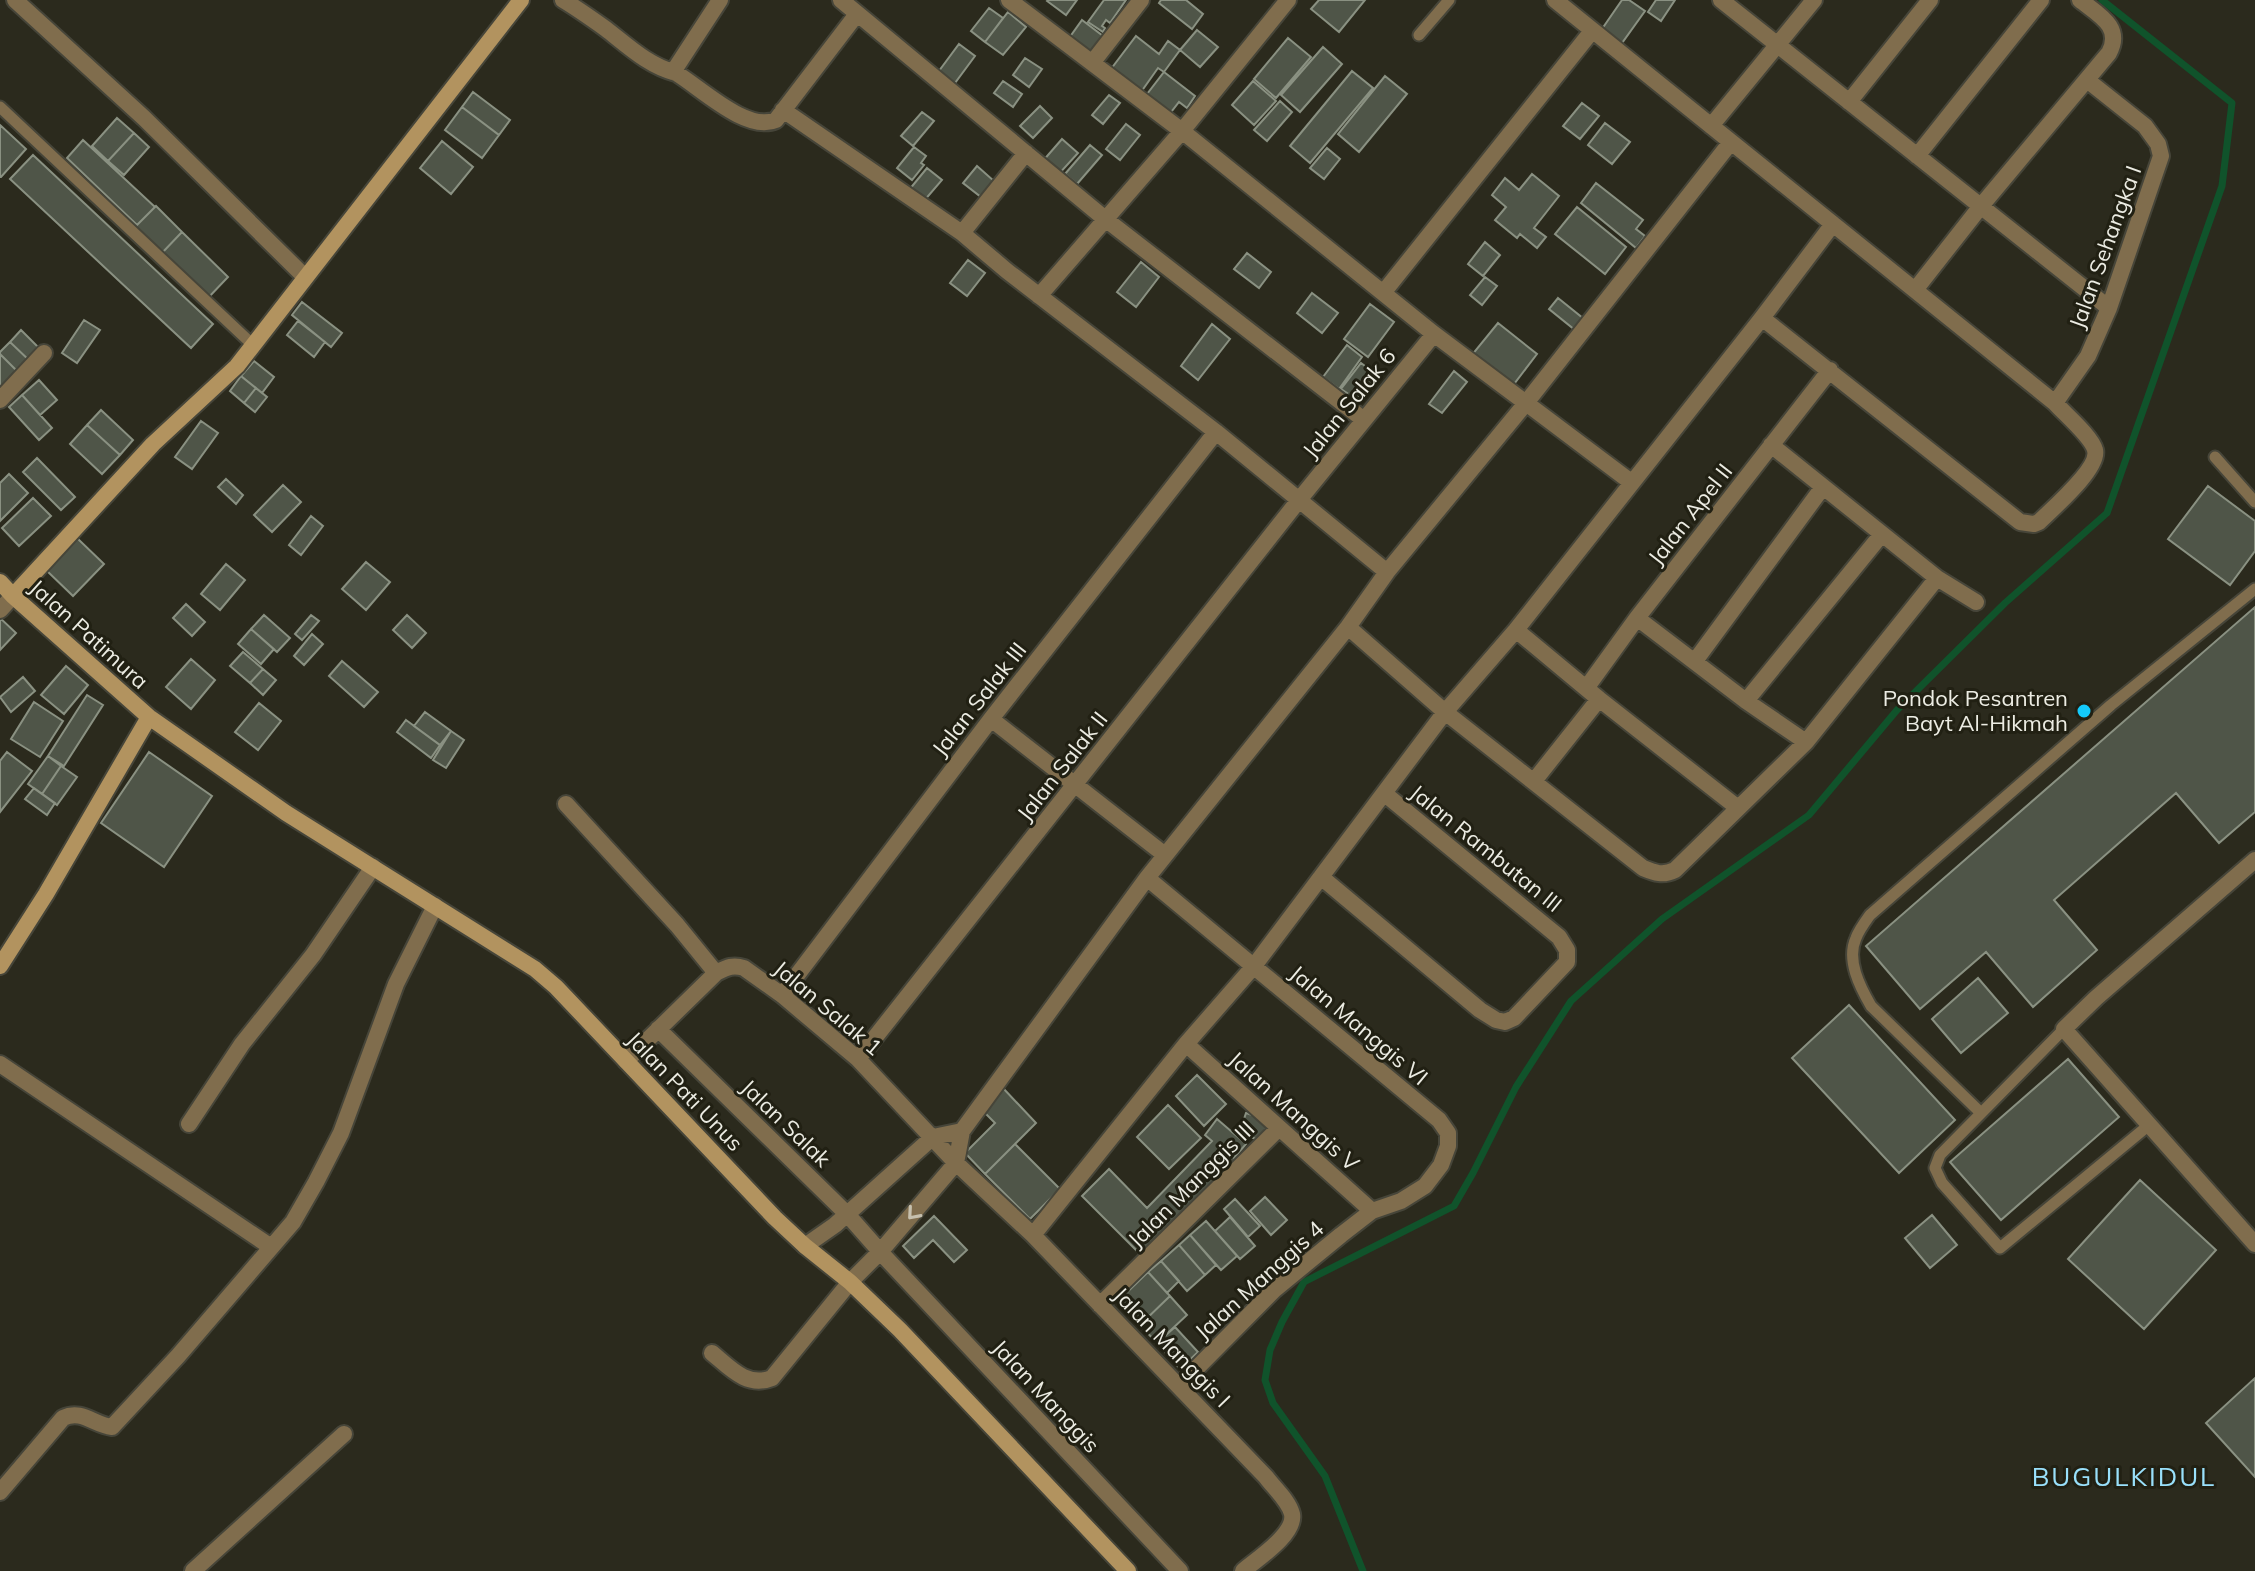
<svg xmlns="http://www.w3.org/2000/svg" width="2255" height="1571" font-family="Mulish,sans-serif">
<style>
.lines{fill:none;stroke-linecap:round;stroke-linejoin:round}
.stream{stroke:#10532b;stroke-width:7}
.building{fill:#4f5548;stroke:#8a9182;stroke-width:2}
.service-casing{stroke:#464539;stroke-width:15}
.minor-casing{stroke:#464539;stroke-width:20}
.secondary-casing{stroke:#464539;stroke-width:20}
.service{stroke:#806d4d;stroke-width:11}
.minor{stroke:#806d4d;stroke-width:16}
.secondary{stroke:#b2935f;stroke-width:16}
.oneway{stroke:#c6c0ae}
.poi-dot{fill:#14cafb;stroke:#212013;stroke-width:3}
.labels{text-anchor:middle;stroke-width:6;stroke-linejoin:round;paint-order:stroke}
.street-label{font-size:22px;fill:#ecece3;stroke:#212013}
.poi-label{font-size:22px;fill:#ecece3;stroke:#212013;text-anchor:end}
.quarter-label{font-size:26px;letter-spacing:2px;fill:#99e0fb;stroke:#212013}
</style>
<rect width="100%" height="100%" fill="#2b2a1d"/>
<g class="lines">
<path class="stream" d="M1363,1571l-38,-95 -52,-73 -8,-23 5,-30 12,-28 22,-40 150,-76 19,-33 43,-86 55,-86 91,-82 147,-104 88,-105 108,-107 102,-90 115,-327 10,-83 -130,-103"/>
</g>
<path class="building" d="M1048,0h29l-11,15 -19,-14z
M1104,0h22l-16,23 -4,-3 -4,6 3,2 -2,4 -15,-10z
M1161,0h25l17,14 -11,15 -33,-26z
M1319,0h46l-26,32 -28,-23z
M1622,0h7l16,11 -23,32 -20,-14z
M1656,0h19l-14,21 -13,-9z
M989,8l14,10 -18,24 -14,-11z
M1008,12l18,15 -23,28 -18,-13z
M1082,20l21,16 -13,18 -23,-13z
M1197,30l21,17 -18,20 -20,-17z
M1136,36l23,18 9,-13 12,9 -16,22 -6,-4 -17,24 -30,-23z
M1288,38l23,19 -35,41 -22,-19z
M959,44l16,12 -23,31 -16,-12z
M1323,47l19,17 -42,48 -19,-17z
M1025,58l17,11 -13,18 -16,-12z
M1352,71l21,17 -63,75 -20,-17z
M1164,72l31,24 -8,12 -8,-6 -11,14 -24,-18z
M1385,76l22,18 -48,58 -21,-18z
M1003,81l19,13 -9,13 -19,-14z
M1253,81l23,20 -22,24 -22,-20z
M473,92l37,28 -11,15 -37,-28z
M1109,95l11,8 -17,21 -11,-9z
M1280,101l12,11 -25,29 -13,-11z
M1582,103l17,13 -19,23 -17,-13z
M1040,106l12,12 -19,20 -13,-12z
M462,107l37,28 -17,23 -37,-28z
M922,112l12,9 -21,25 -12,-10z
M117,118l17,15 -26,28 -16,-15z
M1605,123l25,19 -18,22 -24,-19z
M1126,124l14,11 -20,25 -14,-11z
M0,125l26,24 -25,28h-1z
M134,133l15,14 -25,28 -16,-14z
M1062,139l16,14 -20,22 -16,-13z
M83,140l72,67 -18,18 -70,-67z
M442,141l31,26 -22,27 -31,-26z
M1090,145l12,10 -25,29 -12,-10z
M914,147l12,9 -5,7 3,2 -12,15 -15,-12z
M1327,148l13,11 -16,20 -14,-11z
M33,155l180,169 -22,24 -181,-169z
M977,166l17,15 -13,16 -18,-14z
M927,168l15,12 -19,22 -14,-12z
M1532,174l27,22 -25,32 12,9 -9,11 -17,-14 -3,4 -22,-18 11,-13 -14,-12 13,-17 14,12z
M1596,183l47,37 -7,9 9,7 -9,12 -55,-45z
M156,206l26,26 -21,22 -27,-26z
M1577,207l49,40 -21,27 -50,-40z
M182,232l46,45 -21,22 -46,-45z
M1485,242l15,13 -17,21 -15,-12z
M1247,253l24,19 -12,16 -25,-19z
M968,260l17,13 -18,23 -17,-13z
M1141,262l18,15 -23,30 -19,-15z
M1485,277l12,9 -15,19 -12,-10z
M1312,293l26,20 -16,20 -25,-20z
M1558,298l26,21 -9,11 -26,-21z
M302,302l40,31 -11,14 -39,-32z
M1370,304l24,18 -26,35 -24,-18z
M84,320l16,10 -23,33 -15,-10z
M298,321l27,21 -11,15 -27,-22z
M1498,323l39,31 -26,34 -40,-32z
M1212,324l18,15 -32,41 -17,-14z
M21,330l23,23 -11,11 -23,-22z
M10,342l23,22 -11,12 -22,-22v-2z
M1347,345l15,12 -23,32 -16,-12z
M0,354l22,22 -15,15 -7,-7z
M254,361l20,16 -12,16 -21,-17z
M1361,363l16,12 -24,30 -10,-7 4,-5 -6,-4z
M1454,371l13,11 -25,31 -13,-9z
M241,376l15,12 -12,15 -14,-12z
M39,380l18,20 -17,15 -18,-20z
M256,388l11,9 -12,15 -11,-9z
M22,395l30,33 -13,12 -30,-33z
M101,410l32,30 -13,15 -33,-30z
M201,421l17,12 -26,36 -17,-12z
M87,425l33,30 -18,19 -32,-30z
M37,458l38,39 -14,13 -38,-38z
M9,474l19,19 -28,28v-38z
M226,479l17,16 -7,9 -18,-17z
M283,485l18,17 -29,30 -18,-17z
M2208,486l47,35v30l-25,34 -62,-46z
M33,498l18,18 -32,30 -17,-18z
M311,516l12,10 -22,29 -12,-10z
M77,538l27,26 -31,32 -27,-26z
M366,562l24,20 -24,28 -24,-21z
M226,564l19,16 -25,30 -19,-16z
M186,604l19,18 -13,14 -19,-18z
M2255,607v205l-36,31 -43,-50 -122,107 43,50 -64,57 -47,-55 -66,57 -54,-63z
M264,615l26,23 -13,14 -26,-23z
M311,615l8,6 -17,19 -7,-6z
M407,615l19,18 -14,15 -19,-18z
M0,618l16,15 -16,17z
M251,629l23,20 -13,15 -23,-20z
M312,634l11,10 -19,21 -10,-9z
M243,652l20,17 -13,14 -20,-17z
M191,659l24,21 -24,29 -25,-22z
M342,661l36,31 -14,15 -35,-31z
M66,666l22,19 -24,29 -23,-19z
M263,669l13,11 -13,15 -13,-12z
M23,677l12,14 -24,21 -11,-15z
M87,695l16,10 -39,61 -16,-10z
M34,702l29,19 -23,36 -29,-18z
M259,703l22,18 -23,29 -23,-18z
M425,712l26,19 -11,14 -26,-19z
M406,720l34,25 -9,13 -34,-26z
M451,731l13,9 -18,28 -13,-8z
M7,752l25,19 -32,41v-51z
M149,752l63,44 -48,71 -63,-44z
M48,756l13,10 -19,28 -14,-10z
M61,766l16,11 -20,28 -15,-11z
M34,788l21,15 -8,12 -22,-16z
M1978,978l30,35 -47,40 -29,-34z
M1849,1005l106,115 -56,53 -107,-115z
M2068,1059l51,58 -118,103 -51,-58z
M1197,1075l29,29 -22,22 -28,-30z
M1002,1087l34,36 -51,51 -20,-21 30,-30 -14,-14z
M1168,1105l33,33 -32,31 -32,-32z
M1246,1113l24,8 -6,20 -25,-7z
M1217,1119l29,25 -12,14 4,6 -94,94 -62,-62 27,-27 38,39 65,-67 -7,-6z
M1015,1144l45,45 -30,30 -45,-45z
M2140,1180l76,70 -72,79 -76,-70z
M1265,1197l22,23 -16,15 -21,-24z
M1235,1199l25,27 -12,11 -24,-28z
M1932,1215l25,30 -27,23 -25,-30z
M934,1216l33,34 -13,12 -21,-22 -19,18 -11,-12z
M1230,1217l25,29 -15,13 -25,-28z
M1206,1221l31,35 -16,14 -31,-35z
M1190,1235l26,30 -11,10 -26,-30z
M1179,1245l26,30 -18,16 -26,-30z
M1161,1261l18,20 -12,12 -19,-21z
M1148,1272l22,24 -30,29 -22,-24z
M1170,1296l17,19 -30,28 -17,-18z
M1175,1327l23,25 -18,17 -23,-26z
M2255,1378v99l-49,-54z"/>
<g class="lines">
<defs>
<path id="service" d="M1419,35l30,-35
M0,107l253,238
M2215,457l40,45
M2064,1029l-124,126 -5,13 7,15 58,65 149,-123
M1981,1113l-110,-107c-11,-19 -25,-46 -15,-68 3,-8 9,-16 14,-23l241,-210 144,-116"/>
<path id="minor" d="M15,0l129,118 161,159
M563,0c15,9 29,19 43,29 23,18 43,37 70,44 25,15 71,60 100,47l81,-106
M841,0l263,218 260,202
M1009,0l173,131 252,203 197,148
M1555,0l500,403c10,11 37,34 40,47 5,18 -43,59 -56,72l-5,2 -14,-2 -258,-204
M1721,0l388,308
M1092,63l49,-63
M673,72l47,-72
M1849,102l81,-102
M783,110l179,123 45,38 209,161 171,140
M1711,126l103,-126
M1917,156l124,-156
M962,233l64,-80
M1915,290l66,-84 128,-153c14,-26 -10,-38 -29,-53
M1383,293l209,-262
M1039,296l143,-165 106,-131
M0,400l44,-47
M2055,403l33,-47 21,-48 52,-152 -3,-12 -13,-18 -58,-46
M1771,445l166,133 39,24
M0,610l13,-14
M1637,618l109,83 60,41
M1348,627l97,85 198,156c12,5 20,8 32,2l131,-128 131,-164
M1516,630l83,69 139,109
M1695,661l128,-174
M1587,687l50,-69 193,-248
M1746,701l136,-167
M991,719l174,136
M1534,781l65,-82
M566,804l111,121 39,48
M2255,860l-159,138 -32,31 191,215
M1321,877l159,133 16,10 9,2 9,-4 53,-56v-12l-8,-13 -174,-143
M1147,878l292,242 9,13v13l-7,19 -16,21 -24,15 -29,10 -31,24 -67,55 -95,96
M782,995l209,-276 225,-287
M658,1029l189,185 37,42 296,315
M1186,1044l186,167
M858,1059l441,-559 135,-166
M626,1061l90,-88c10,-5 16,-9 28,-5l38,27 76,64 98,104 77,72 233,242c8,11 23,24 26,37 4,20 -35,45 -49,57
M0,1064l271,183
M189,1124l53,-80 71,-89 60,-88
M1033,1235l153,-191 68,-78 191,-254 71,-82 246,-312 71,-94
M805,1246l30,-21 98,-88 29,-6
M1100,1305l179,-177
M712,1353c18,15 35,35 60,25l78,-96 30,-30 76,-89 6,-32 185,-253 201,-251 39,-55 139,-169 205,-261
M0,1492l63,-74c19,-9 31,7 49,9l66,-71 115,-134 23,-40 25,-49 55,-149 39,-78
M193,1571l151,-137"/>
<path id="secondary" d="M0,582l13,14 136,121 137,96 249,156 21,18 219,231 30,28 45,36 50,48 228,241
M13,596l140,-152 84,-78 284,-366
M0,966l46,-72 103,-177"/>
</defs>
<use href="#service" class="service-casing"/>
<use href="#minor" class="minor-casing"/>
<use href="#secondary" class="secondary-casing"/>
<use href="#service" class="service"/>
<use href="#minor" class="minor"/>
<use href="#secondary" class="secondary"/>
</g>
<defs><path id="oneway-chevron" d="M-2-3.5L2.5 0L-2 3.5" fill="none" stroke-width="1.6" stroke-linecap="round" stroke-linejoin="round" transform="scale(2)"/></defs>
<use class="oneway" href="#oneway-chevron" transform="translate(913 1214) rotate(131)"/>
<circle class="poi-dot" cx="2084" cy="711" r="8"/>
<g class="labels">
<g class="street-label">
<text transform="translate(2105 247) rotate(-70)" y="8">Jalan Sehangka I</text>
<text transform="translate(1349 403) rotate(-51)" y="8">Jalan Salak 6</text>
<text transform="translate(1690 514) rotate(-52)" y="8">Jalan Apel II</text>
<text transform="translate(89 634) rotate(42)" y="8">Jalan Patimura</text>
<text transform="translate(979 699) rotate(-52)" y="8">Jalan Salak III</text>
<text transform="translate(1062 766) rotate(-52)" y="8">Jalan Salak II</text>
<text transform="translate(1486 848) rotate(39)" y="8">Jalan Rambutan III</text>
<text transform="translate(828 1008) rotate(40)" y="8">Jalan Salak 1</text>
<text transform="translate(1359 1025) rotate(40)" y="8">Jalan Manggis VI</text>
<text transform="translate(685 1091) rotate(46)" y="8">Jalan Pati Unus</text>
<text transform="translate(1294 1111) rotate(42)" y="8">Jalan Manggis V</text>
<text transform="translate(786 1123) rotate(44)" y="8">Jalan Salak</text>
<text transform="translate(1191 1184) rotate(-45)" y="8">Jalan Manggis III</text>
<text transform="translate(1259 1280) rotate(-42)" y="8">Jalan Manggis 4</text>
<text transform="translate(1172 1347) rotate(46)" y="8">Jalan Manggis I</text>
<text transform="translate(1046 1396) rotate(47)" y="8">Jalan Manggis</text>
</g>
<g class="poi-label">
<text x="2068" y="706">Pondok Pesantren<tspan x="2068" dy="25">Bayt Al-Hikmah</tspan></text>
</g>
<g class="quarter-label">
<text x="2124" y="1486">BUGULKIDUL</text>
</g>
</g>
</svg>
